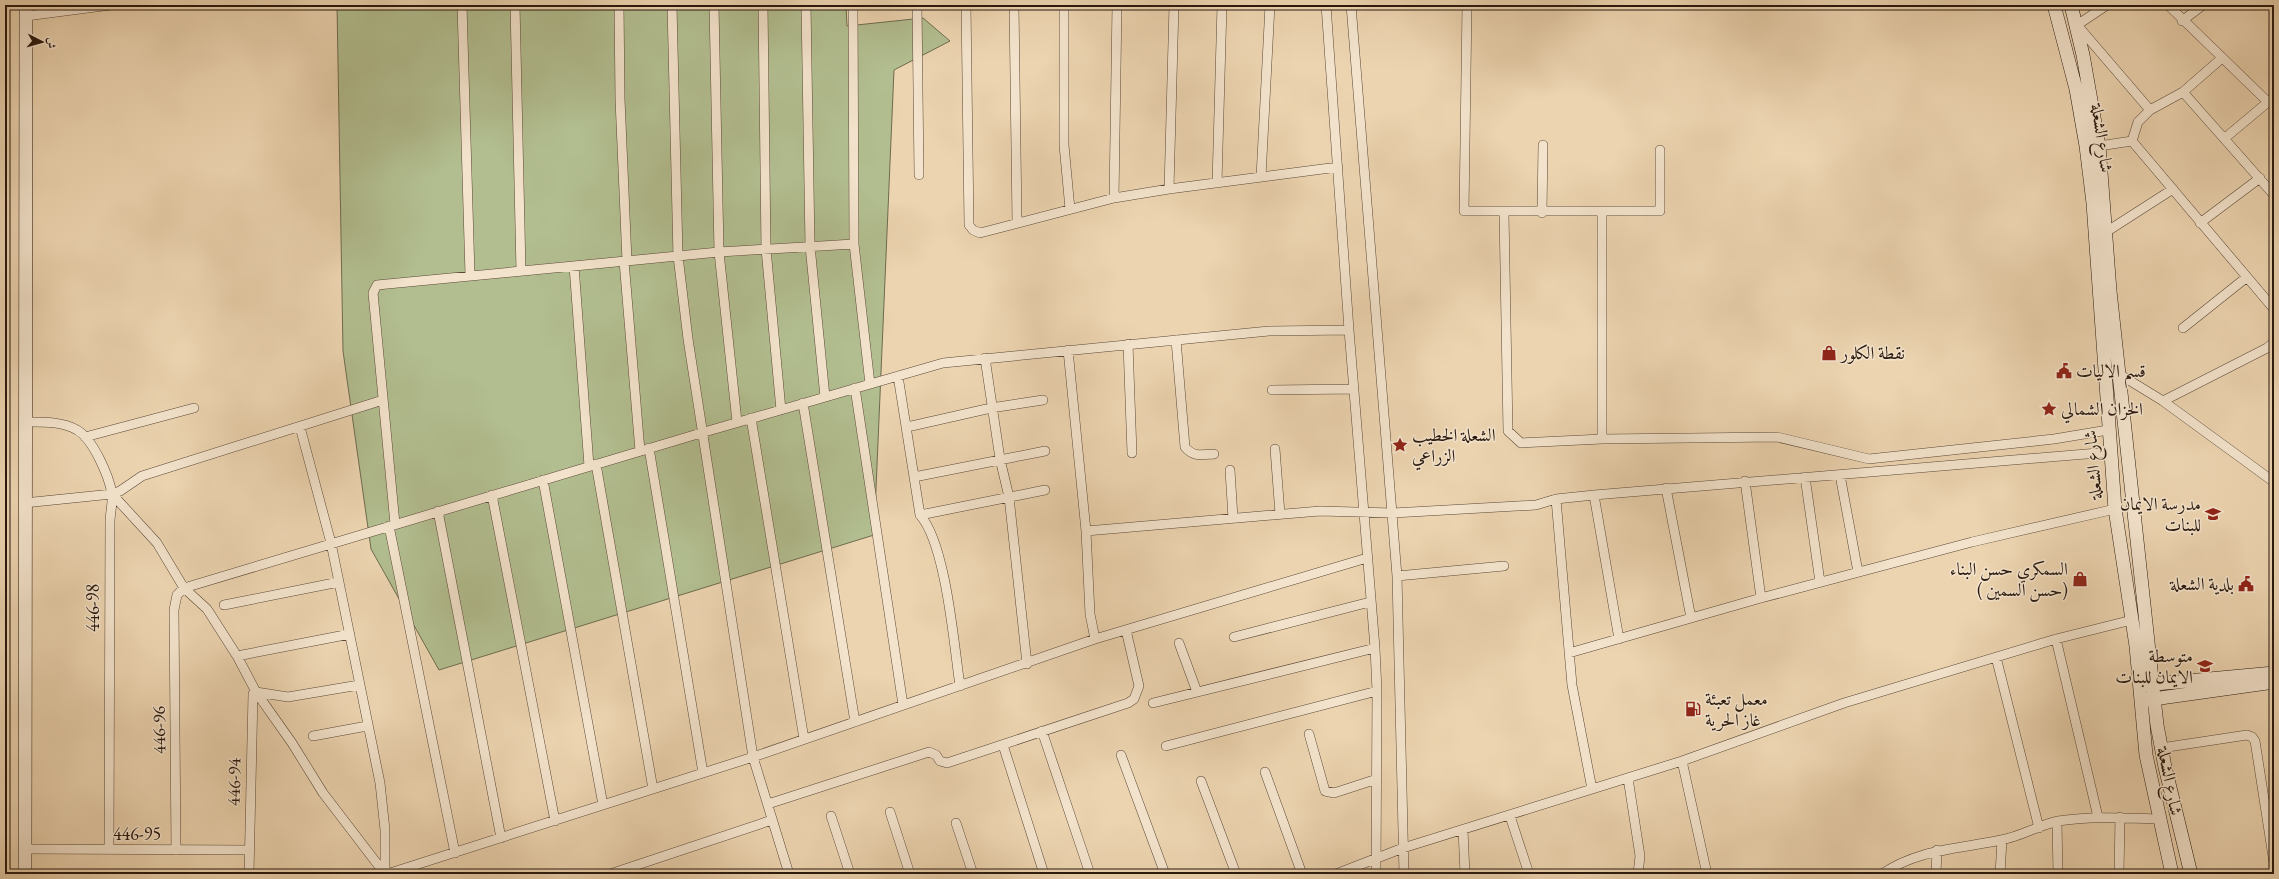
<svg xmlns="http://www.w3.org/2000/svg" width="2279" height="879" font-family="'EB Garamond',Amiri,serif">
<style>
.green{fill:#b2be90;stroke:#6e6b4f}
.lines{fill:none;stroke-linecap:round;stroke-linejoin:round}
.street-casing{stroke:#5a4736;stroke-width:10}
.secondary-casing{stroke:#29180e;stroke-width:14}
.street{stroke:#f3e3cc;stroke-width:9}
.secondary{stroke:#f3e3cc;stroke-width:13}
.labels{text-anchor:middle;stroke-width:3;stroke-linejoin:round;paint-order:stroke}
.street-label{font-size:18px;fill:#29180e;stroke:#f3e3cc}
.poi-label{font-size:18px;fill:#29180e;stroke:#f3e3cc;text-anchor:start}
</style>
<rect width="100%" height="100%" fill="#ecd4b0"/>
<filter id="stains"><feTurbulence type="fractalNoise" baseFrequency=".005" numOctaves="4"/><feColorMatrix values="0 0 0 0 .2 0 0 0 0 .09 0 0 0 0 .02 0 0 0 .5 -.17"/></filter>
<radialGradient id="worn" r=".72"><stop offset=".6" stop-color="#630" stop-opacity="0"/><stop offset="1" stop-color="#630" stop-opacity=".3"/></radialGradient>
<path class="green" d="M337,5h509l1,21 76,-8 27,23 -56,29 -20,465 -435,135 -68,-121 -28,-198z"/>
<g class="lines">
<defs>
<path id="street" d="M462,5l8,270
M515,5l6,266
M619,5l1,94 7,162
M672,5l6,251 10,83 65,418 36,117
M714,5l5,247 18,170
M763,5l3,244 15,161
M806,5l4,241 15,151
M853,5l1,239 16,140
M917,5l2,170
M966,5l3,220 4,5 7,3 134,-35 55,-9 169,-22
M1014,5l3,217
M1064,5v140l6,64
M1326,5l23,325 26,318 2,43 -1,183
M1351,5l46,571 7,298
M1467,5l-3,206h196v-61
M2107,5l-30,20 73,85
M2168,5l100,97
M26,16l85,-11
M2182,21l21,-16
M2183,92l91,103
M2225,138l49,-41
M2132,141l142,168
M2099,146l33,-5 6,-19 12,-12 33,-18 39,-34
M1261,177l9,-172
M1217,183l5,-178
M1169,189l5,-184
M1114,198l3,-193
M1504,213l4,218 13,12 81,-4 175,-2 92,22 185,-20 54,-9
M1542,213l1,-68
M2200,223l60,-45
M2106,232l67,-43
M624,261l16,190
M574,266l15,200
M2183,328l64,-51
M1176,340l9,107c8,10 16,8 29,7
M1128,344l4,109
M1068,350l18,181
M985,358l15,101 9,38 18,167
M2119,374l44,27 111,81
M898,376l22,139c26,29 34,130 40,171
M855,388l48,317
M1272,390l81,-1
M2163,401l104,-53 7,-6
M803,403l52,319
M751,418l53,321
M25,422c16,0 37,-1 52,8 16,9 32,46 35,64 1,9 -2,19 -2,28l-1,328
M300,427l31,116 49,240 5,47v44
M907,427l84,-19 52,-8
M85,437l109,-29
M1602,439v-227
M649,448l54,325
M1275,449l5,65
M596,464l57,325
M1230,470l3,48
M1840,475l18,97
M914,477l131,-26
M1805,477l15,105
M543,480l60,325
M1745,481l16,117
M1666,488l25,130
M112,494l45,49 27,45 23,21 30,47 19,36 36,51 31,50 62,81
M492,495l63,326
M1594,495l25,144
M1556,499l16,186 20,104
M24,503l88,-9 8,-3 22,-15 241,-76
M438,511l63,327
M920,515l125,-25
M395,524l-22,-231 4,-8 342,-33 135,-8
M389,526l66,327
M1397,576l107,-10
M224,605l115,-23
M1234,637l136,-35
M1095,639l-5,-25 -4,-83 234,-20 73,2 143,-8 20,-6 38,-4 516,-43
M2056,639l42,178
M1179,643l18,49
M1569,653l192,-55 211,-56 143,-33
M237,656l113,-22
M1996,657l43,171
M1153,703l222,-55
M1042,731l48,143
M1309,734l16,57 9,2 40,-13
M313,736l54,-10
M1003,745l41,129
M1166,746l211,-55
M2161,748l86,-13 5,2 3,4 19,122
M1121,755l44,119
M1682,761l25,113
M1265,772l37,102
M1628,778l12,78 -2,18
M1201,781l35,93
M768,804l161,-52 7,3 4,6 7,2 181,-60 6,-4 5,-13 -13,-56
M890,812l20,62
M831,816l19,58
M1510,816l19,58
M2057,822l1,52
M956,823l17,51
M1463,830l2,44
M25,849l224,1
M176,850l-2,-240 3,-15 7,-7 517,-155 242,-70 326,-32 80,-1
M249,874l4,-180 3,-2 32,5 71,-12
M387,874l366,-117 342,-118 272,-81
M610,874l162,-54
M1336,874l67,-26 279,-87 162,-58 212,-64 76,-19
M1882,874c36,-25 77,-25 119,-34 19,-3 38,-15 57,-19 34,-5 67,-3 101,-2
M1936,874l1,-24
M2000,874l2,-34
M2119,874l1,-57"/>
<path id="secondary" d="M2054,5l22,84 10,57 7,57 22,306 21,137 10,109 26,119
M2071,5l12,50 16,91 11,145 47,434 8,42 26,107
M2144,685l130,-12
M2146,700l128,-18
M25,874l1,-869"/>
</defs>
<use href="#street" class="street-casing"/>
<use href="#secondary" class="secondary-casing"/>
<use href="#street" class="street"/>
<use href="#secondary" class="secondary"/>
</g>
<defs>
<symbol id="shop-bare" viewBox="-9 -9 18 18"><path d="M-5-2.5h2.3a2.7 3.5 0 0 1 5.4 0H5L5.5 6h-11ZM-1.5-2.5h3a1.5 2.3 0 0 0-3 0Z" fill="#8f2418" stroke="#f3e3cc" stroke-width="2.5" paint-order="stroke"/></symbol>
<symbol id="civic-bare" viewBox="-9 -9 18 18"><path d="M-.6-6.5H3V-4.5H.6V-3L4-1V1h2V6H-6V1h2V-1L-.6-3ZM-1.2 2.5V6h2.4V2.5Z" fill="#8f2418" stroke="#f3e3cc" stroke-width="2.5" paint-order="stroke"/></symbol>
<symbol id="sight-bare" viewBox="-9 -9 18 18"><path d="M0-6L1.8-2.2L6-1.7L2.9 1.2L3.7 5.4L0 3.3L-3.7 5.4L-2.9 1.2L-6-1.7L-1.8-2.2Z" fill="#8f2418" stroke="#f3e3cc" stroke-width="2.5" paint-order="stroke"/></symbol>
<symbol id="school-bare" viewBox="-9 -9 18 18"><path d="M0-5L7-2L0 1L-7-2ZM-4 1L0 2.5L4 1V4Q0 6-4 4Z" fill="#8f2418" stroke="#f3e3cc" stroke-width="2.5" paint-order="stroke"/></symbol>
<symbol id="fuel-bare" viewBox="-9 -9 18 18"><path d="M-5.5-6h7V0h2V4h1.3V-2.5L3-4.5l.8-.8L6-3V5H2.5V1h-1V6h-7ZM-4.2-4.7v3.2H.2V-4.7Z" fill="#8f2418" stroke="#f3e3cc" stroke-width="2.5" paint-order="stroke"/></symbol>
</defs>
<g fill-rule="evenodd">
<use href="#shop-bare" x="1818" y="342" width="22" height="22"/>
<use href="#civic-bare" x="2053" y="360" width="22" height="22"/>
<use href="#sight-bare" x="2038" y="398" width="22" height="22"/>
<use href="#sight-bare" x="1389" y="434" width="22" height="22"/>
<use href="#school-bare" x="2202" y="503" width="22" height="22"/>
<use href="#shop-bare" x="2069" y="568" width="22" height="22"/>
<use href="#civic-bare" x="2235" y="573" width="22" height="22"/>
<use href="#school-bare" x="2194" y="655" width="22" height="22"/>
<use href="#fuel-bare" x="1682" y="698" width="22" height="22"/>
</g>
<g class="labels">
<g class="street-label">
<text transform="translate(2102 138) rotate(82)" y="6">شارع الشعلة</text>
<text transform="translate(2093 465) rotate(-95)" y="6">شارع الشعلة</text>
<text transform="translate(93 608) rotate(-90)" y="6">446-98</text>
<text transform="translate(159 730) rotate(-91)" y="6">446-96</text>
<text transform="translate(2170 781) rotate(79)" y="6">شارع الشعلة</text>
<text transform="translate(234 782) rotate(-89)" y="6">446-94</text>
<text x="137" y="840">446-95</text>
</g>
<g class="poi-label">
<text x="1841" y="359">نقطة الكلور</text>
<text x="2076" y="377">قسم الاليات</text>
<text x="2061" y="415">الخزان الشمالي</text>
<text x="1412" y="441">الشعلة الخطيب<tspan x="1412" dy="21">الزراعي</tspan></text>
<text x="2201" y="510" text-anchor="end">مدرسة الايمان<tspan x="2201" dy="21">للبنات</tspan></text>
<text x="2068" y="575" text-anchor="end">السمكري حسن البناء<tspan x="2068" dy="21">( حسن السمين)</tspan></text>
<text x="2234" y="590" text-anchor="end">بلدية الشعلة</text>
<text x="2193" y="662" text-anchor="end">متوسطة<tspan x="2193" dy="21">الايمان للبنات</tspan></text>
<text x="1705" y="705">معمل تعبئة<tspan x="1705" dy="21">غاز الحرية</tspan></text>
</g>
</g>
<rect width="2279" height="879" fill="none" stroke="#ecd4b0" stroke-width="20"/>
<rect x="6" y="6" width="2267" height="867" fill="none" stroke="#29180e" stroke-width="2"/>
<rect x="10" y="10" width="2259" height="859" fill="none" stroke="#29180e"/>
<g transform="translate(42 42) rotate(96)" stroke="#f3e3cc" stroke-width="3" paint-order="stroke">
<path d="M0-3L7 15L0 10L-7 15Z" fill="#29180e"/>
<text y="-6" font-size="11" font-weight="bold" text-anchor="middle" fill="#29180e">ش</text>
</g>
<rect width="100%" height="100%" filter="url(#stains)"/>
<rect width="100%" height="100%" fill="url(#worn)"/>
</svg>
